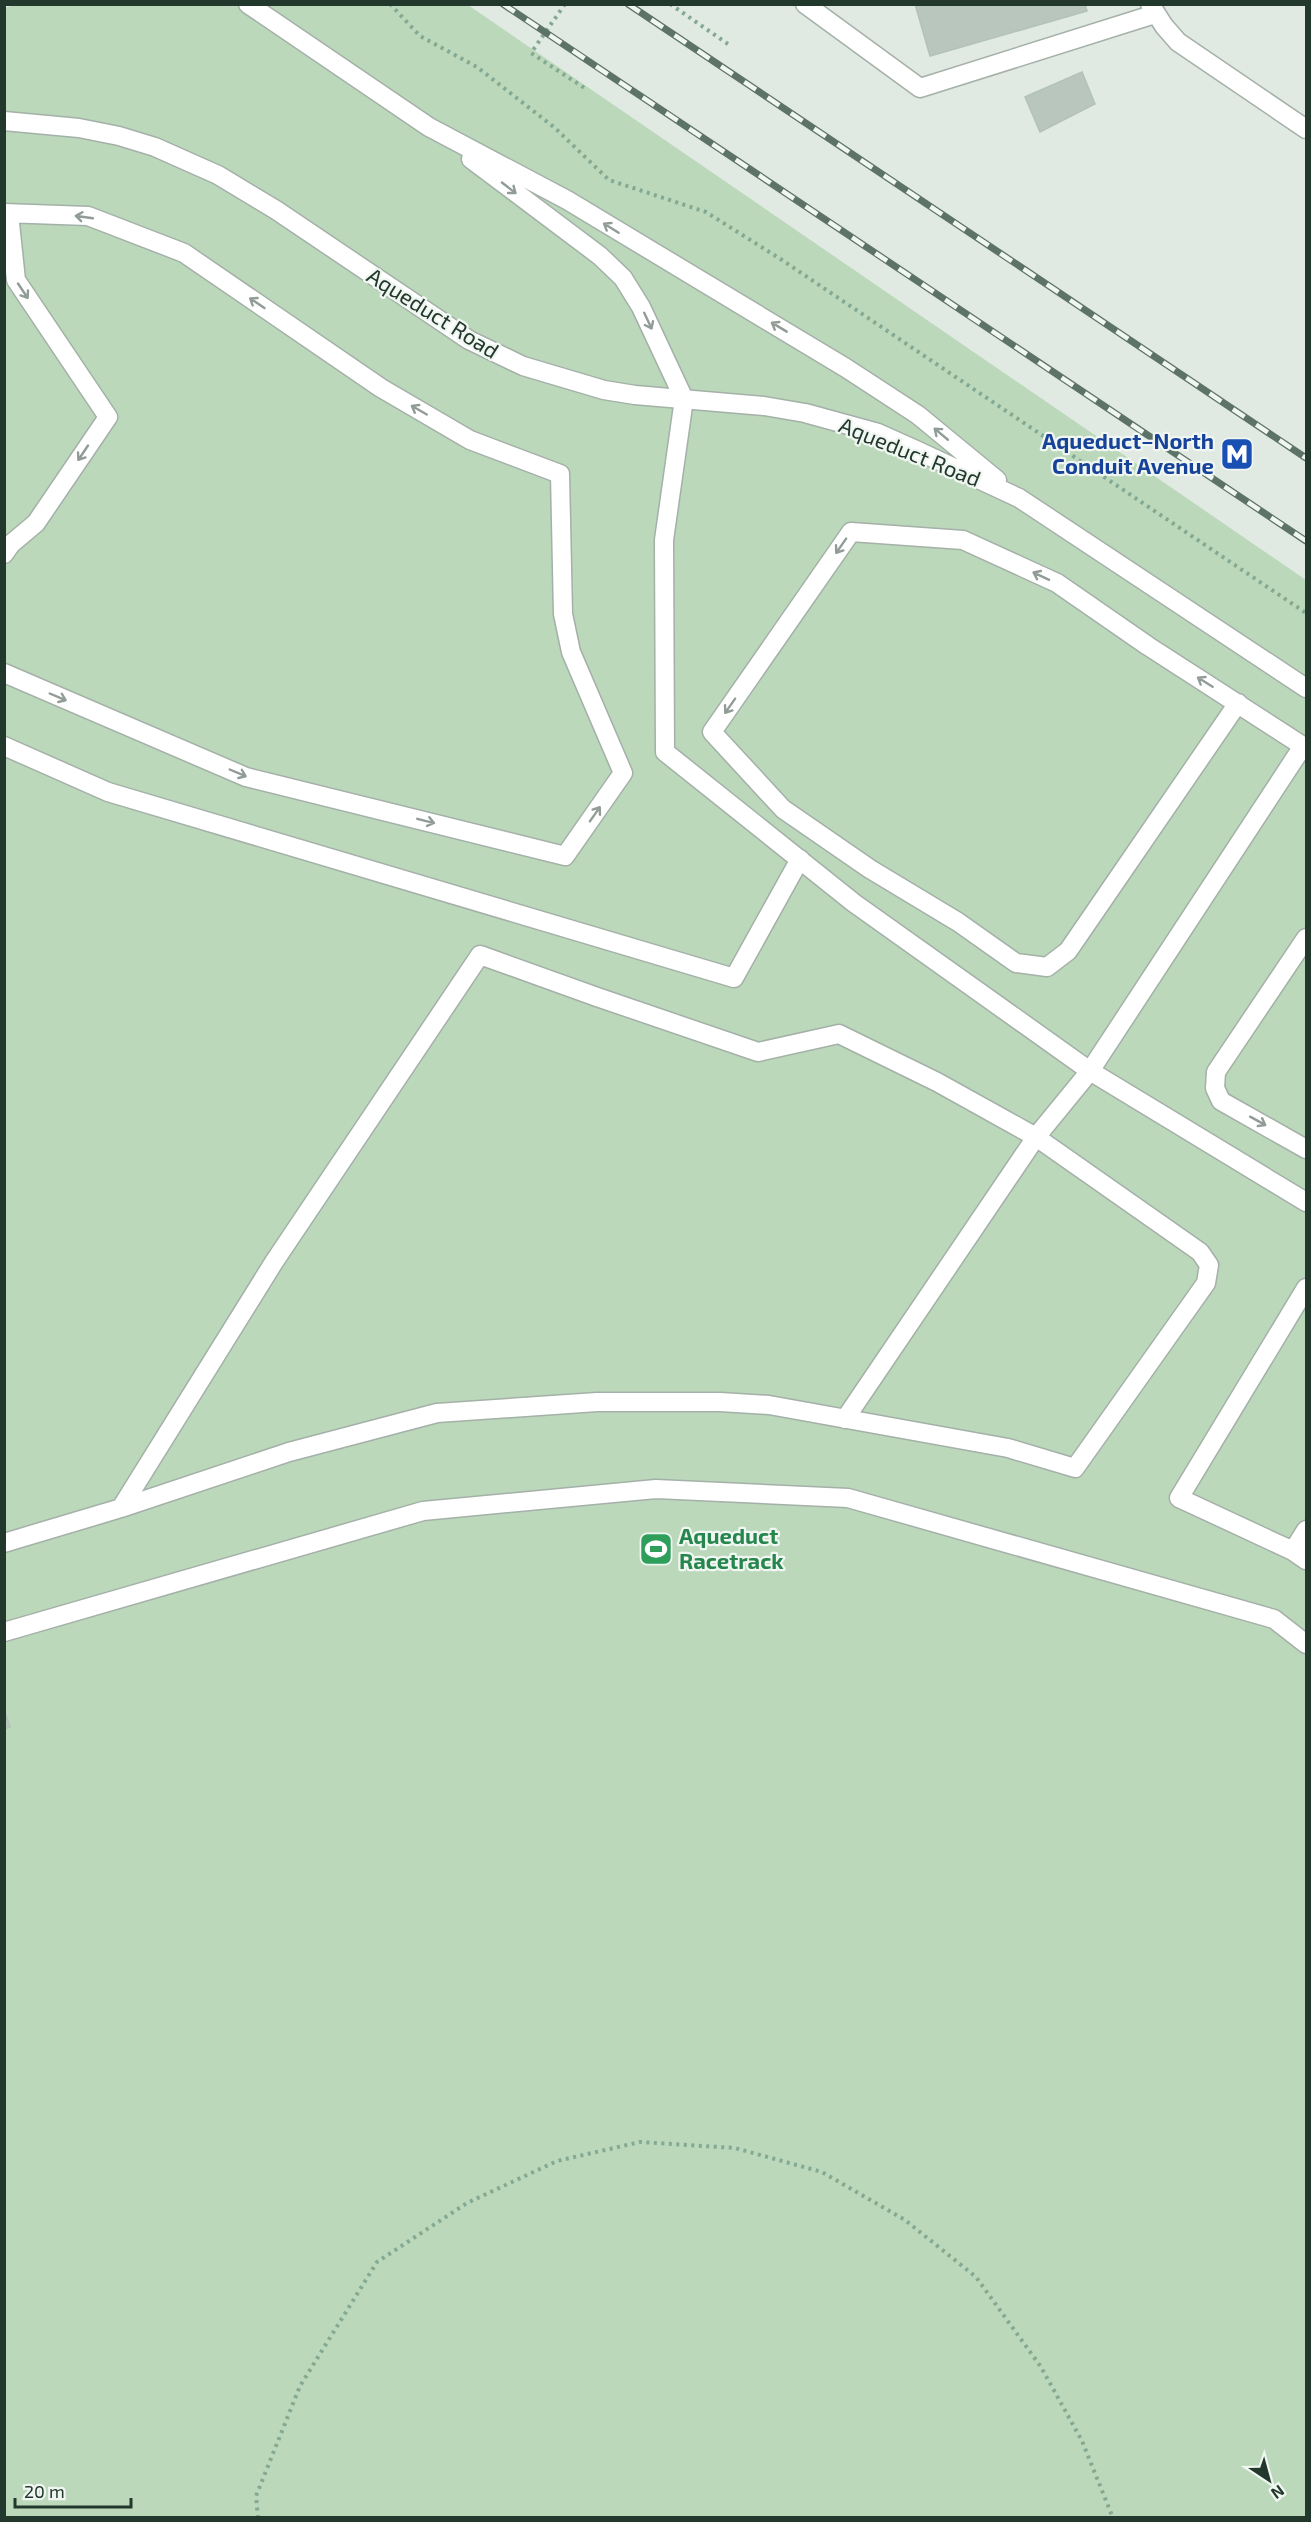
<svg xmlns="http://www.w3.org/2000/svg" width="1311" height="2522" font-family="'Exo 2',sans-serif">
<style>
.green{fill:#bbd8bb}
.building{fill:#b9c6be;stroke:#b3c2b8;stroke-width:1.5}
.lines{fill:none;stroke-linecap:round;stroke-linejoin:round}
.service-casing{stroke:#a4b0a8;stroke-width:21}
.minor-casing{stroke:#a4b0a8;stroke-width:21}
.path{stroke:#84a993;stroke-width:4;stroke-dasharray:3 4.5;stroke-linecap:butt}
.service{stroke:#fff;stroke-width:18}
.minor{stroke:#fff;stroke-width:18}
.rail-casing{stroke:#5d7367;stroke-width:7}
.rail{stroke:#f0f6f1;stroke-width:4.5;stroke-dasharray:14;stroke-linecap:butt}
.oneway{stroke:#919c96}
.labels{text-anchor:middle;stroke-width:4.5;stroke-linejoin:round;paint-order:stroke}
.street-label{font-size:22px;fill:#23382c;stroke:#f0f6f1}
.transit-label{font-size:22px;font-weight:bold;fill:#164399;stroke:#f0f6f1;text-anchor:end}
.leisure-label{font-size:22px;font-weight:bold;fill:#27864d;stroke:#f0f6f1;text-anchor:start}
</style>
<rect width="100%" height="100%" fill="#e0e9e2"/>
<path class="green" d="M17,4l451,1 838,575v1937l-1301,1v-2510z"/>
<path class="building" d="M915,4h170l2,7 -157,45z
M1082,72l13,32 -55,28 -15,-35z
M4,1710l6,17 -6,2z"/>
<g class="lines">
<defs>
<path id="service" d="M805,4l115,84 235,-74
M4,213l84,3 96,37 197,135 89,52 90,34 3,140 8,38 52,121 -58,83 -319,-79 -242,-104
M684,399l-20,141 1,212 189,151 236,168 213,-325
M4,554l7,-10 25,-21 72,-106 -92,-137 -7,-66
M1238,703l-170,248 -21,16 -31,-4 -58,-41 -88,-53 -87,-60 -71,-77 139,-200 112,8 94,43 91,63 158,102
M4,746l104,46 626,186 66,-119
M1306,938l-90,134 -1,16 6,13 85,48
M1306,1288l-127,210 114,53 13,9
M845,1419l191,-282 164,115 9,13 -3,18 -131,185 -67,-20 -239,-43 -49,-3h-123l-160,11 -148,39 -168,56 153,-246 206,-307 117,42 161,55 81,-18 98,48 99,55 54,-66 216,131
M4,1543l117,-35
M1293,1551l13,-21
M4,1632l419,-121 233,-22 192,9 426,121 32,25"/>
<path id="minor" d="M248,4l181,123 138,73 279,168 72,47 79,65
M1150,4l14,22 14,16 128,87
M4,121l75,7 40,8 36,11 63,28 58,35 193,130 54,26 81,24 31,5 129,11 41,7 73,20 38,17 103,48 287,190
M471,159l129,97 23,22 18,29 43,92"/>
</defs>
<use href="#service" class="service-casing"/>
<use href="#minor" class="minor-casing"/>
<path class="path" d="M390,4l30,32 57,31 78,61 54,52 97,32 76,48 524,353
M565,4l-34,49 55,36
M670,4l58,40
M258,2518l-2,-22 44,-110 77,-124 90,-59 90,-42 83,-19 95,6 87,24 83,48 71,57 65,90 41,74 31,77"/>
<use href="#service" class="service"/>
<use href="#minor" class="minor"/>
<defs>
<path id="rail" d="M503,4l803,537
M628,4l678,454"/>
</defs>
<use href="#rail" class="rail-casing"/>
<use href="#rail" class="rail"/>
</g>
<defs><path id="oneway-shaft" d="M-6 0H5M1.5-3L5.5 0L1.5 3" fill="none" stroke-width="1.6" stroke-linecap="round" stroke-linejoin="round" transform="scale(1.5)"/></defs>
<g class="oneway">
<use href="#oneway-shaft" transform="translate(509 188) rotate(38)"/>
<use href="#oneway-shaft" transform="translate(84 217) rotate(-172)"/>
<use href="#oneway-shaft" transform="translate(611 228) rotate(-148)"/>
<use href="#oneway-shaft" transform="translate(23 291) rotate(56)"/>
<use href="#oneway-shaft" transform="translate(257 303) rotate(-146)"/>
<use href="#oneway-shaft" transform="translate(648 321) rotate(65)"/>
<use href="#oneway-shaft" transform="translate(779 327) rotate(-149)"/>
<use href="#oneway-shaft" transform="translate(419 410) rotate(-150)"/>
<use href="#oneway-shaft" transform="translate(941 434) rotate(-140)"/>
<use href="#oneway-shaft" transform="translate(83 453) rotate(124)"/>
<use href="#oneway-shaft" transform="translate(841 546) rotate(125)"/>
<use href="#oneway-shaft" transform="translate(1041 576) rotate(-155)"/>
<use href="#oneway-shaft" transform="translate(1205 682) rotate(-148)"/>
<use href="#oneway-shaft" transform="translate(58 697) rotate(23)"/>
<use href="#oneway-shaft" transform="translate(730 706) rotate(125)"/>
<use href="#oneway-shaft" transform="translate(238 773) rotate(23)"/>
<use href="#oneway-shaft" transform="translate(595 814) rotate(-55)"/>
<use href="#oneway-shaft" transform="translate(426 821) rotate(14)"/>
<use href="#oneway-shaft" transform="translate(1258 1121) rotate(29)"/>
</g>
<defs>
<symbol id="metro-square" viewBox="-11 -11 22 22"><rect x="-9" y="-9" width="18" height="18" rx="4" fill="#1a4fb4" stroke="#f0f6f1"/><path d="M-5.5 5V-5H-3L0 0L3-5H5.5V5H3V-.5L0 4L-3-.5V5Z" fill="#fff"/></symbol>
<symbol id="stadium-square" viewBox="-11 -11 22 22"><rect x="-9" y="-9" width="18" height="18" rx="4" fill="#2e9e5b" stroke="#f0f6f1"/><path d="M0-5a6.5 5 0 1 0 0 10a6.5 5 0 1 0 0-10ZM-3.5-1.8h7v3.6h-7Z" fill="#fff"/></symbol>
</defs>
<g fill-rule="evenodd">
<use href="#metro-square" x="1218" y="435" width="38" height="38"/>
<use href="#stadium-square" x="637" y="1530" width="38" height="38"/>
</g>
<g class="labels">
<g class="street-label">
<text transform="translate(433 313) rotate(32)" y="8">Aqueduct Road</text>
<text transform="translate(910 452) rotate(22)" y="8">Aqueduct Road</text>
</g>
<g class="transit-label">
<text x="1214" y="449">Aqueduct–North<tspan x="1214" dy="25">Conduit Avenue</tspan></text>
</g>
<g class="leisure-label">
<text x="679" y="1544">Aqueduct<tspan x="679" dy="25">Racetrack</tspan></text>
</g>
</g>
<rect width="1311" height="2522" fill="none" stroke="#23382c" stroke-width="12"/>
<g transform="translate(1269 2480) rotate(144)" stroke="#f0f6f1" stroke-width="4.5" paint-order="stroke">
<path d="M0-4.5L10 22L0 15L-10 22Z" fill="#23382c"/>
<text y="-9" font-size="16" font-weight="bold" text-anchor="middle" fill="#23382c">N</text>
</g>
<path d="M15 2498v9h116v-9" fill="none" stroke="#23382c" stroke-width="3"/>
<text x="24" y="2498" font-size="18" fill="#23382c" stroke="#f0f6f1" stroke-width="4.5" paint-order="stroke">20 m</text>
</svg>
